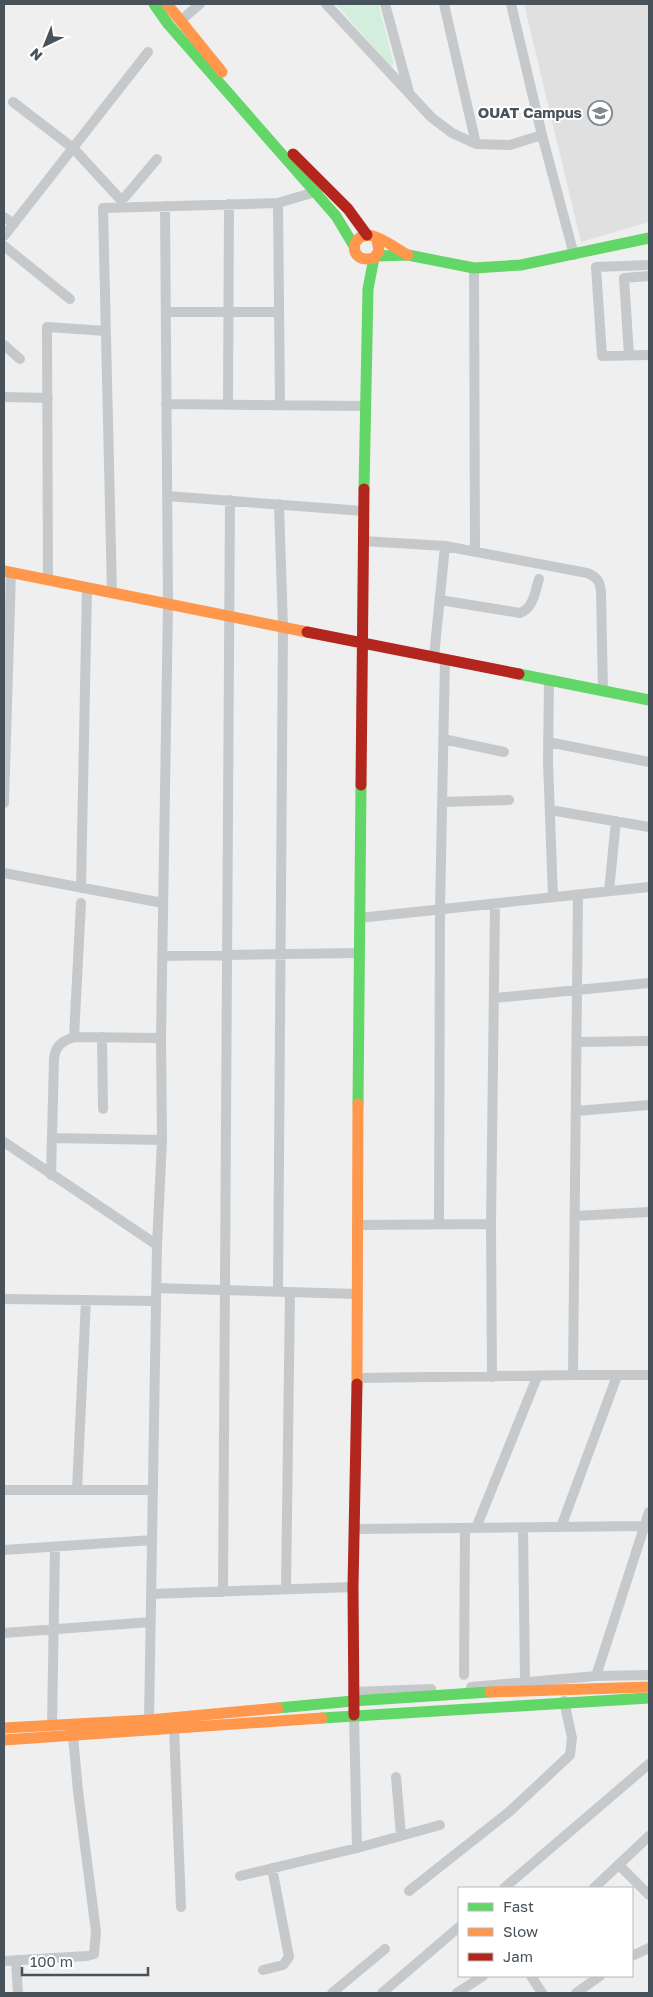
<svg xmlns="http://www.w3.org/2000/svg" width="653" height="1997" font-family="'Golos Text',sans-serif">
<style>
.education{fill:#e1e0e0}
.green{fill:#d4eedd}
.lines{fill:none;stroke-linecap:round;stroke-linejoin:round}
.street{stroke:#c6c9cb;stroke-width:10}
.fast{stroke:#63d668;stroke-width:11}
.slow{stroke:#ff974d;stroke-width:11}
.jam{stroke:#b3261e;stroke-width:11}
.labels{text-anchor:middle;stroke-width:4;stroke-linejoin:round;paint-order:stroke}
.poi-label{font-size:15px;font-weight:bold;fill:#47525a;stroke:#fff;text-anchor:end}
</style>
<rect width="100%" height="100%" fill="#efefef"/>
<path class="education" d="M524,4h125v218l-68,20z"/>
<path class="green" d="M336,4h42l16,60 -4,2z"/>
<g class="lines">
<path class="street" d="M326,4l105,113 21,16 24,11 34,1 32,-10 32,120
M385,4l24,88
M444,4l32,140
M511,4l31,131
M180,21l20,-17
M13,102l60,46 47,51 5,-2 32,-38
M278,203l2,202
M4,217l10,7
M4,236l144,-184
M4,246l66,53
M649,265l-53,2 6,89 47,-1
M474,268l1,283
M166,312h113
M4,345l16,14
M629,355l-5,-77 25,-2
M4,397l44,1
M166,404l199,2
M228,404l1,-200
M167,496l196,15
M363,541l82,5 142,27c10,4 13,8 14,19l2,99
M48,580l-1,-253 59,4
M112,593l-9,-385 175,-5 37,-11 5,-4
M440,600l80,13c14,-5 15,-22 19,-34
M434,657l11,-111
M549,680l-1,82 5,135
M443,739l61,13
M548,742l101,20
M442,802l67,-2
M4,803l7,-231
M550,810l99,17
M4,873l159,30
M81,888l6,-300
M609,891l7,-70
M359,918l290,-31
M162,956l197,-3
M495,998l154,-15
M74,1037l7,-134
M102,1037l1,72
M577,1042l72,-1
M576,1111l73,-6
M53,1138l109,2
M4,1142l153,103
M51,1175l3,-116c1,-13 8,-18 20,-22l87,1
M575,1216l74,-4
M439,1224l1,-315 5,-250
M357,1225l134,-1
M156,1288l200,6
M278,1292l5,-665 -4,-123
M4,1299l152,2
M573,1375l5,-480
M492,1377l-1,-153 4,-320
M357,1378l216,-3h76
M77,1489l9,-189
M4,1490h149
M561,1527l56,-151
M476,1528l61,-151
M523,1528l2,153
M355,1529l289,-3
M4,1550l148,-10
M286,1589l4,-297
M223,1592l7,-1092
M151,1594l202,-7
M4,1633l147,-11
M464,1675l1,-147
M596,1676l53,-164
M471,1687l125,-11 53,-1
M353,1692l78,-3
M149,1720l8,-475 5,-105 -1,-102 7,-434 -3,-398
M52,1726l3,-179
M174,1728l7,179
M396,1777l5,58
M357,1848l83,-23
M619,1865l30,30
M240,1876l117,-28 -3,-133
M504,1888l145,-124
M594,1888l55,-52
M409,1891l100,-79 61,-57 2,-17 -8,-37
M632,1956l17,-8
M16,1960l2,33
M4,1961l83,-5 7,-2 2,-22 -18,-141 -5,-55
M263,1970l20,-5 6,-8 -17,-89
M531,1976l11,17
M332,1993l53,-44
M382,1993l77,-66
M457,1993l26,-17
M576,1993l24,-17"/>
<path class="fast" d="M154,4l14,20 168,192 18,30
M377,256l31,-1 66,13 47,-3 128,-27
M364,489l4,-200 6,-31
M519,674l130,26
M358,1104l3,-319
M278,1708l75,-7 137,-9
M322,1718l327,-20"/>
<path class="slow" d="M167,4l55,68
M377,240l2,11 -5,7c-28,7 -24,-28 -1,-22 11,3 24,13 35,19
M4,571l303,61
M357,1384l1,-280
M490,1692l159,-5
M4,1728l145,-8 129,-12
M4,1740l318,-22"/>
<path class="jam" d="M293,154l55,55 19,26
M307,632l212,42
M361,785l3,-296
M354,1715l-1,-128 4,-203"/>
</g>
<defs>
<symbol id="university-ring" viewBox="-11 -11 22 22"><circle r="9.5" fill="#fff" stroke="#82898e" stroke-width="1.5"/><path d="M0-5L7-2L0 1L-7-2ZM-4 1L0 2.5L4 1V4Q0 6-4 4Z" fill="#82898e"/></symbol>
</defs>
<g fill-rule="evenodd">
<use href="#university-ring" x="586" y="99" width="28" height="28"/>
</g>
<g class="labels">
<g class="poi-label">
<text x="582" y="118">OUAT Campus</text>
</g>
</g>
<rect width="653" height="1997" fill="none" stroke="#47525a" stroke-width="10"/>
<rect x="458" y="1887" width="175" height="90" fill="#ffffff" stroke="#b5babd"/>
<rect x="468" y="1903" width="25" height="8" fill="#63d668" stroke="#b5babd"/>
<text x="503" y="1912" font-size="15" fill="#47525a">Fast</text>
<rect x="468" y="1928" width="25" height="8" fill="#ff974d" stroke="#b5babd"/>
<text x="503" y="1937" font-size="15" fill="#47525a">Slow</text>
<rect x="468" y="1953" width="25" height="8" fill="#b3261e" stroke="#b5babd"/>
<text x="503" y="1962" font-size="15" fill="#47525a">Jam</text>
<g transform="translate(45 45) rotate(223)" stroke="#ffffff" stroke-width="4" paint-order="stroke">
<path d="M0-4L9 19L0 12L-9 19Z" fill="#47525a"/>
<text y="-8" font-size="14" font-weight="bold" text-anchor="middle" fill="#47525a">N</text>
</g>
<path d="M22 1967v8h126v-8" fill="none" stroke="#47525a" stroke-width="2.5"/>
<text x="30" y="1967" font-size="15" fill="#47525a" stroke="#ffffff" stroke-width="4" paint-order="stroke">100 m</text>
</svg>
